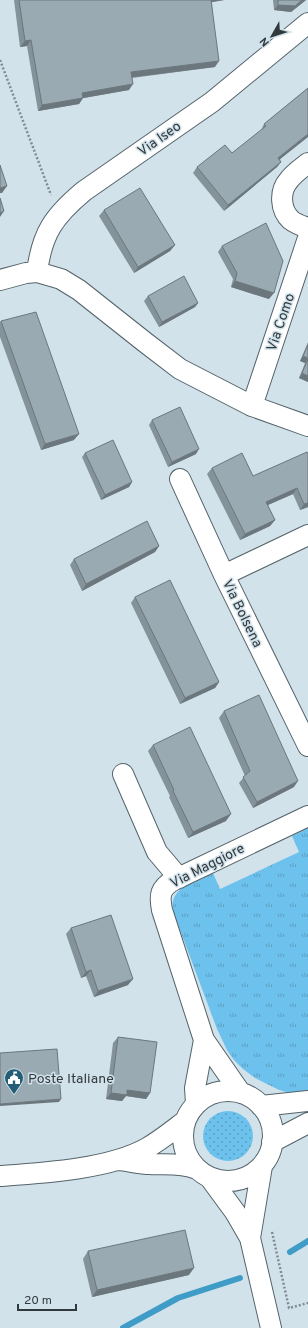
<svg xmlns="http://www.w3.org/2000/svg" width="308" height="1328" font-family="Overpass,sans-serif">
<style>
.grass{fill:url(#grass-dots)}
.park{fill:url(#park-tufts)}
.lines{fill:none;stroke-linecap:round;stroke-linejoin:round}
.stream{stroke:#3f9cc6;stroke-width:6}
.minor-casing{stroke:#54636a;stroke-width:22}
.path{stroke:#808c92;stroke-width:2.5;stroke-dasharray:2 2;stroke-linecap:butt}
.minor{stroke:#fff;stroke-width:20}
.wall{fill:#849299}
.shaded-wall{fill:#6c777d}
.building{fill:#9aaab2;stroke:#6c777d}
.labels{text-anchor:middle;stroke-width:3;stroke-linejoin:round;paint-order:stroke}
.street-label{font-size:14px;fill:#32393d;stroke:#d1e2eb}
.poi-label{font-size:14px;fill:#32393d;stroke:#d1e2eb;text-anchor:start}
</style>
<defs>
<pattern id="grass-dots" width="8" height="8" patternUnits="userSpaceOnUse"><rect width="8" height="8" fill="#6dc2ed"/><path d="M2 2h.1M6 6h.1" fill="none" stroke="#5a9fc1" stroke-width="1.8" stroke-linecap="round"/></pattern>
<pattern id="park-tufts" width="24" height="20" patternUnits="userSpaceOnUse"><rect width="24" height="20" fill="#6dc2ed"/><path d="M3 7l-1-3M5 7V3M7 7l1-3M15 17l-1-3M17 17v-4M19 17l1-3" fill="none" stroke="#5a9fc1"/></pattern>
</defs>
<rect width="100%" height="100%" fill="#d1e2eb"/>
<path class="grass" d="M203 1136a25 25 0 1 1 50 0a25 25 0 1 1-50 0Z"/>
<path class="park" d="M308,828v263l-18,2 -11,-3 -24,-12 -12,-9 -9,-9 -7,-10 -10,-21 -43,-115c-8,-26 20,-32 39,-41l7,16 79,-37 -7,-16z"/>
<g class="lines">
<path class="stream" d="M290,1252l18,-11
M123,1328l55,-30 62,-20"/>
<defs>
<path id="minor" d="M308,163c-6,5 -14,10 -19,17 -10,11 -9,30 2,40 5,4 11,6 17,8
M37,272c5,-39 17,-56 47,-81l128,-89 96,-79
M0,280l26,-7 11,-1 24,7 18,11 67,53 34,26 72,37 56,20
M252,406l56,-168
M180,479l44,96 84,171
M224,575l84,-40
M123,774l34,78 22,26
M183 1136a45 45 0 1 1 90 0a45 45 0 1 1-90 0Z
M240,1092l-36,-52 -42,-130c-3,-15 -2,-22 12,-30l134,-64
M196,1103l-1,-15 9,-48
M261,1106l47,-5
M272,1142l36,-19
M119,1160c10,1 21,4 31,4 16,1 32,-1 47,5
M0,1176c43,-3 110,-7 147,-28 14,-8 26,-18 38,-27
M210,1178l25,34 15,26 21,90
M250,1238l12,-72"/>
</defs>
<use href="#minor" class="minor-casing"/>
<path class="path" d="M0,60l51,135
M272,1232l17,76 19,-5"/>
<use href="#minor" class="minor"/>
</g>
<path class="wall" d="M14,0h210l-12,2 3,65 -83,11 -3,12 -46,8 -4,6 -41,7 -11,-65 -7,1z
M273,0h33l-15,12 -17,-2z
M308,88l-28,72 1,2 -4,5 -53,44 -31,-38 4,-6 35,-14 29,-23 3,-6z
M104,210l71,35 -5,6 -36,22 -35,-57z
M222,246l47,53 -38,-12 2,-8 -15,-27z
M148,296l50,7 -3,4 -36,20 -15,-26z
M1,321l73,119 -33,10 -41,-113v-15z
M308,342v40l-9,-4 6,-15 -5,-2z
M152,420l44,34 -28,13 -19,-42z
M85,453l47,29 -3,5 -28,13 -19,-43z
M308,454v53l-8,3 -7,-16 -25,11 7,15 -5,6 -30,14 -33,-66 5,-6 41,8z
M159,546l-4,6 -73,39 -12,-26 4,-6z
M135,597l84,85 -4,6 -35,16 -49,-101z
M224,711l70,76 -41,21 -14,-25 6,-7 -26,-58z
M153,745l73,76 -38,17 -19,-41 1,-1 -22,-45z
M71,928l57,57 -34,12 -8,-21 -5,2 -15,-44z
M118,1037l32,56 -4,6 -20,-3 -4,5 -16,-2 7,-56z
M88,1251l101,24 -97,22 -9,-38z"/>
<path class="shaded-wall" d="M209,0h15l-17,3z
M302,0h4l-15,12 -17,-2 4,-5z
M31,40l-4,6 -7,1 5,-6z
M219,61l-4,6 -89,11 5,-6z
M133,84l-4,6 -51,9 4,-6z
M83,98l-4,6 -41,7 4,-6z
M308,134v3l-34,27 4,-6z
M281,162l-4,5 -53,44 4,-6z
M7,186l-5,7h-2v-5z
M4,211l-4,6v-4z
M175,245l-5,6 -36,22 4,-6z
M235,281l39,12 -5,6 -38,-12z
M198,303l-3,4 -36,20 3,-5z
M303,356l5,2 -3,5 -5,-2z
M302,373l6,3v6l-9,-4z
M79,434l-5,6 -33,10 4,-6z
M199,449l-3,5 -28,13 4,-5z
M132,482l-3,5 -28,13 4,-5z
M297,488l-4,6 -32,14 5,-6z
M308,503v4l-8,3 4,-6z
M275,520l-5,6 -30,14 5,-6z
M159,546l-4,6 -73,39 4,-7z
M219,682l-4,6 -35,16 5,-6z
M298,781l-4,6 -41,21 4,-6z
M231,814l-5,7 -38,17 5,-6z
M91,970l-5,6 -5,2 5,-6z
M133,979l-5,6 -34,12 4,-6z
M127,1090l23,3 -4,6 -20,-3 -4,5 -16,-2 5,-6z
M61,1099l-2,3 -59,4v-2z
M194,1268l-5,7 -97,22 5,-7z"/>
<path class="building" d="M19,0h192l8,61 -88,11 2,12 -51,9 1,5 -41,7 -11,-65 -6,1z
M278,0h24l-7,6 -17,-1z
M308,88v46l-30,24 3,4 -53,43 -31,-38 28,-22 7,8 34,-27 -2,-2z
M0,165l7,21 -7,2z
M140,188l35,57 -37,22 -34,-57z
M0,198l4,13 -4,2z
M266,223l17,38 -9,32 -39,-12 2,-8 -15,-27z
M184,276l14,27 -36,19 -14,-26z
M36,312l43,122 -34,10 -44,-123z
M308,345v13l-5,-2z
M308,359v17l-6,-3z
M180,407l19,42 -27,13 -20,-42z
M113,440l19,42 -27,13 -20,-42z
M307,452l1,2v49l-4,1 -7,-16 -31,14 9,18 -30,14 -33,-66 30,-15 11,23z
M147,521l12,25 -73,38 -12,-25z
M170,580l49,102 -34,16 -50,-101z
M259,695l39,86 -41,21 -14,-25 7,-6 -26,-60z
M190,727l41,87 -38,18 -20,-41 1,-1 -21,-45z
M111,915l22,64 -35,12 -7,-21 -5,2 -15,-44z
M118,1037l39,5 -7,51 -23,-3v5l-16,-2z
M57,1049l4,50 -61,5v-51z
M185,1230l9,38 -97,22 -9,-39z"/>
<defs>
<symbol id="civic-pin" viewBox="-11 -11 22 30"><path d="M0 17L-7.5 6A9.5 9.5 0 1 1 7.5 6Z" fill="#255d77" stroke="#d1e2eb"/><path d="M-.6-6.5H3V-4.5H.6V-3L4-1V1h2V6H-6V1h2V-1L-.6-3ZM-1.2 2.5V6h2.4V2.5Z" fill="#fff"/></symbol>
</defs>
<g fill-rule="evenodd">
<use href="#civic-pin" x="3" y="1067" width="22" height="30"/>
</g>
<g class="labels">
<g class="street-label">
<text transform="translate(159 138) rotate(-35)" y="5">Via Iseo</text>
<text transform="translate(280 322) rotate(-71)" y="5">Via Como</text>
<text transform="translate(243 613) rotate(64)" y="5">Via Bolsena</text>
<text transform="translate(207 865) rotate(-27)" y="5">Via Maggiore</text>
</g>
<g class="poi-label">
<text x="28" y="1083">Poste Italiane</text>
</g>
</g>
<g transform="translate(272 36) rotate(231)" stroke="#d1e2eb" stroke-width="3" paint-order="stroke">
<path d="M0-3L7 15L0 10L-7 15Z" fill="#32393d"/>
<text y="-6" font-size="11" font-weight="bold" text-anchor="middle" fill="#32393d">N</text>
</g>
<path d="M18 1304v6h58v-6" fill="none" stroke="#32393d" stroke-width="2"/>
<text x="24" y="1304" font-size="12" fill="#32393d" stroke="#d1e2eb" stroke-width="3" paint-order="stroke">20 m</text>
</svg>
